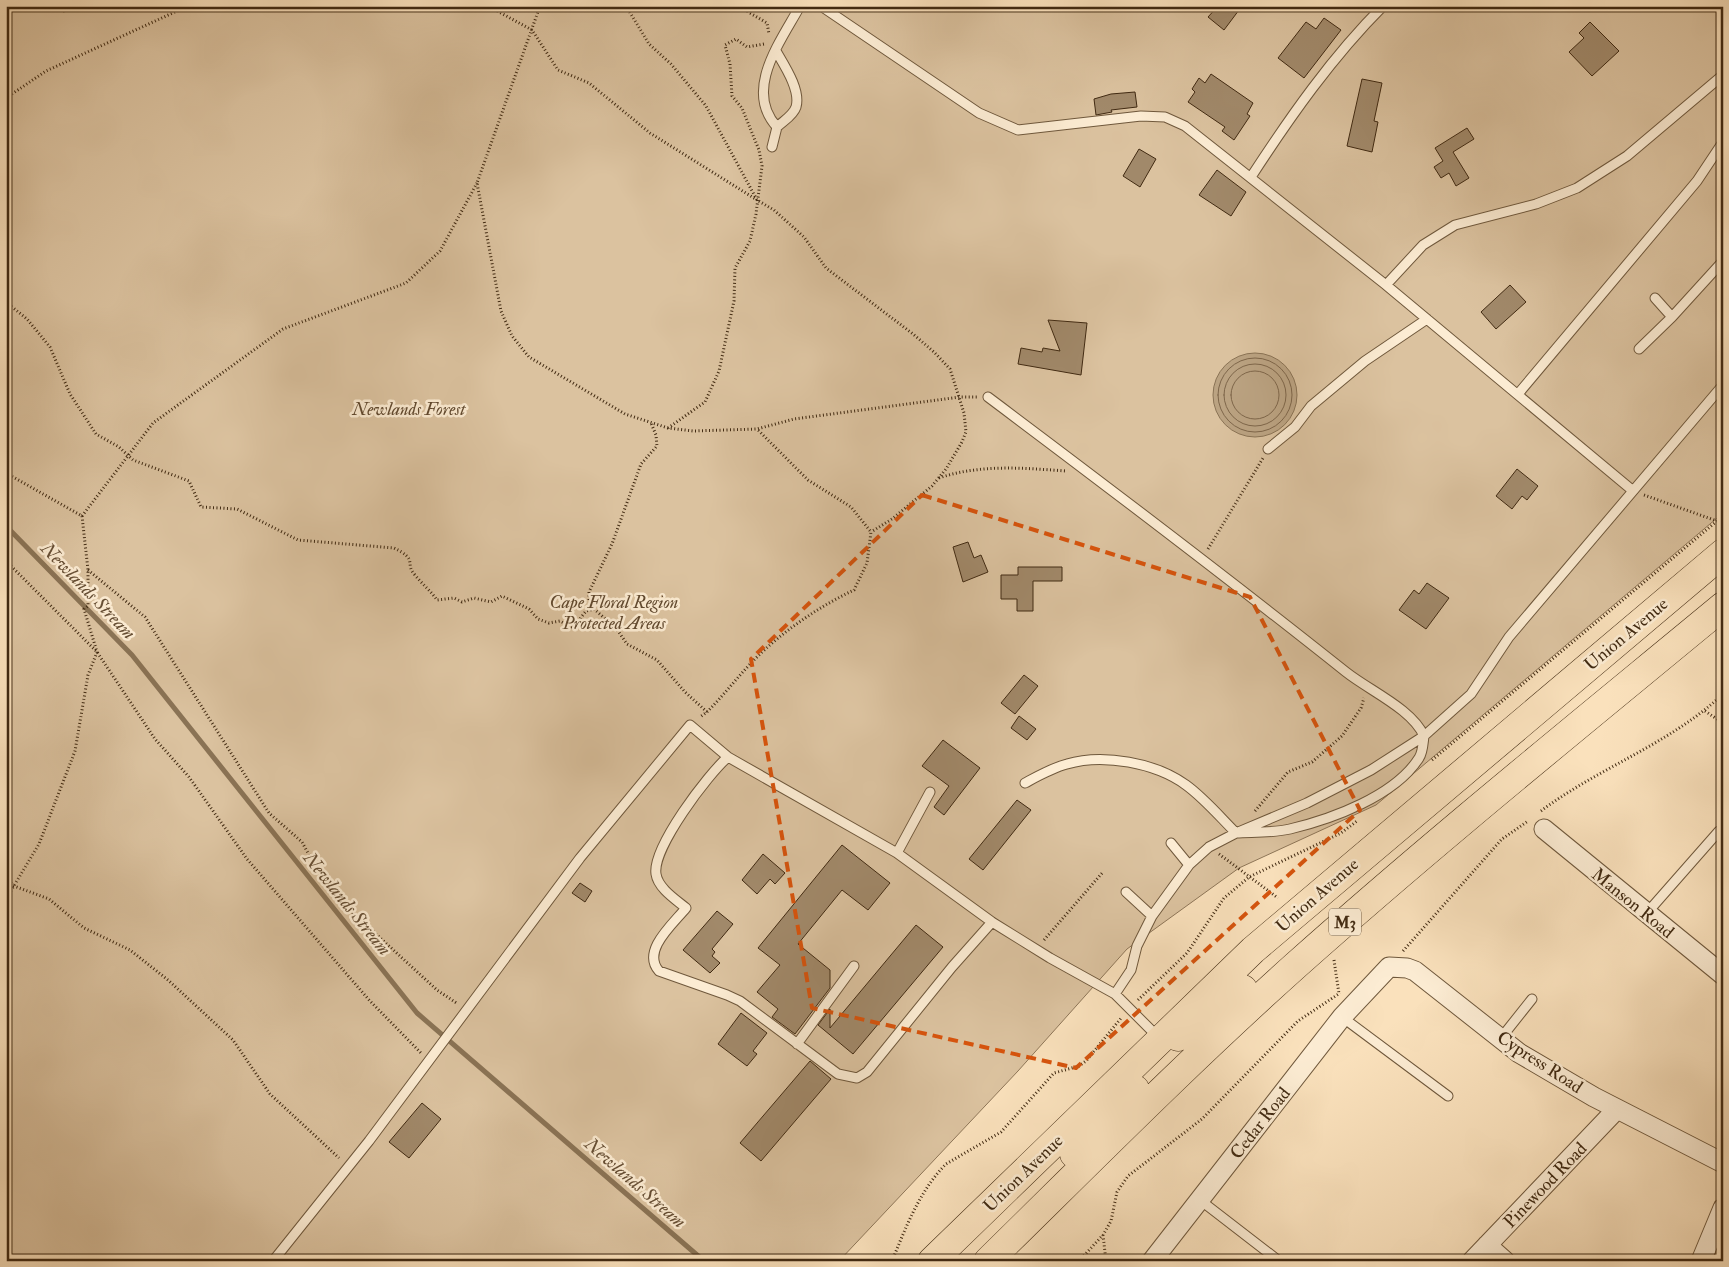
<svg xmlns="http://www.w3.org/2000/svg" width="1729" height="1267" font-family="'IM FELL Double Pica',serif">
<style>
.green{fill:#dbc29f;stroke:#8e7658}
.water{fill:#bba382;stroke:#8a7355}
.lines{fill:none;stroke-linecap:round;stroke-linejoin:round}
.shore{stroke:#7e664a;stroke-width:1}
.stream{stroke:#8a7355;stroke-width:5}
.building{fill:#a1896a;stroke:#412a12}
.lane-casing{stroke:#6f583c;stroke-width:11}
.street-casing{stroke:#6f583c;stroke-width:21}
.highway-casing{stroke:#412a12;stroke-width:29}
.path{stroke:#412a12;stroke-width:3;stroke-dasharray:1 2.5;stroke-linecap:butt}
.lane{stroke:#fcecd3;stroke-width:9}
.street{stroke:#fcecd3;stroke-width:19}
.highway{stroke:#fae1bc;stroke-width:28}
.marked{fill:none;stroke:#d7540d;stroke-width:4;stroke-dasharray:10 6;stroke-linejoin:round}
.labels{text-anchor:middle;stroke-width:5;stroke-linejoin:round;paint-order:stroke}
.shield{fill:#fcecd3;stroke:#79644c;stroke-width:1}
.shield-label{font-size:16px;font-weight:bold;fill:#412a12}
.park-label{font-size:18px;font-style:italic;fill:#60482e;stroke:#fcecd3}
.street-label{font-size:18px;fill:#412a12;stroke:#fcecd3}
.water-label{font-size:19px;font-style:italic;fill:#664e34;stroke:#fcecd3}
</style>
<rect width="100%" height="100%" fill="#fae1bc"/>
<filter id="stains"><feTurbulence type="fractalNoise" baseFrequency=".004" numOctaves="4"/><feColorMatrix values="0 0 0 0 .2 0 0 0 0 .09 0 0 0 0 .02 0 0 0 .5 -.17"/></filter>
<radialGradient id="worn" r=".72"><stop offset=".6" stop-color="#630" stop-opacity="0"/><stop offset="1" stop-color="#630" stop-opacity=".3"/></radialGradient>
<path class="green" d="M6,6h1717v507l-347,292 -137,63 -112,81 -109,122 -179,190h-833z"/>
<path class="water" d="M1213 395a42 42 0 1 1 84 0a42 42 0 1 1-84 0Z"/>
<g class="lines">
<path class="shore" d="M1218 395a37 37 0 1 1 74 0a37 37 0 1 1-74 0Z
M1224 395a31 31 0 1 1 62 0a31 31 0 1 1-62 0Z
M1231 395a24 24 0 1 1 48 0a24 24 0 1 1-48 0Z"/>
<path class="stream" d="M6,526l126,129 285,358 287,248"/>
</g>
<path class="building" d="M1218,6h24l-18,24 -16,-13z
M1324,18l17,12 -37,48 -26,-20 28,-36 10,7z
M1590,22l29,29 -27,25 -23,-24 15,-14 -5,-5z
M1211,74l42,29 -6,11 3,2 -16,24 -12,-9 3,-4 -37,-25 7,-10 -3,-3 7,-11 6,5z
M1362,79l20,4 -8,38 4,1 -6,30 -25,-6z
M1135,92l2,15 -26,3 1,2 -16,3 -2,-16 17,-5z
M1467,128l7,11 -21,13 16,26 -13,8 -7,-13 -8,5 -7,-11 9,-6 -8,-13z
M1139,149l17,10 -16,28 -17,-11z
M1217,170l29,22 -15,24 -32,-21z
M1510,285l16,17 -30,27 -15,-17z
M1048,320l39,3 -6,52 -63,-11 3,-16 21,4 1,-4 17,3z
M1517,469l21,17 -11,14 -5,-4 -10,13 -16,-13z
M968,542l6,16 7,-3 7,17 -25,10 -10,-35z
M1018,567h44v14h-29v30h-16v-12h-16v-24h17z
M1427,583l22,15 -23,31 -27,-19 15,-20 5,4z
M1024,675l14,11 -23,28 -14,-11z
M1019,716l17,13 -9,11 -16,-12z
M943,740l37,28 -36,47 -10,-8 15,-21 -27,-20z
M1017,800l14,10 -48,60 -14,-11z
M842,845l48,38 -22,27 -26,-20 -44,54 32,26v18l-35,46 -23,-17 6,-8 -21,-17 23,-27 -22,-17z
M763,854l22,19 -10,11 -5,-5 -13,15 -15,-14z
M580,883l12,8 -7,11 -13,-9z
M717,911l16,13 -21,25 3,3 -3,4 8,7 -10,10 -27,-23z
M916,925l27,22 -90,107 -35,-29 12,-16v19z
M741,1013l26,20 -14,18 4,3 -10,12 -29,-22z
M810,1061l21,18 -70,82 -21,-18z
M422,1103l19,16 -32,39 -20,-16z"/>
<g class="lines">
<defs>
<path id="lane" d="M821,6l158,107 39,17 123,-14 24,1 20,9 201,159 37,-40 32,-20 81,-21 41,-16 50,-32 96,-81
M776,51c8,14 25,39 20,56 -3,9 -13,14 -19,20
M772,147l5,-20c-34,-37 4,-86 23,-121
M1251,177c39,-60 81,-120 132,-171
M1386,285l246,205
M1655,298l17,19
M1639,349l33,-32 51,-56
M1518,394l179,-213 26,-39
M988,397c120,90 240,181 358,275 24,19 66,37 78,64 -1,7 -1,16 -5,22 -24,38 -87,61 -129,71 -17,4 -37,3 -54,4 -16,-16 -32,-35 -50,-48 -30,-22 -83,-32 -119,-21 -15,4 -29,12 -42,19
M1268,449l27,-22 16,-21 54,-45 62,-42
M728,757c-20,17 -76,91 -72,117 2,14 19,25 30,34 -13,16 -45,43 -27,63l68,24 13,6 98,73 19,4 10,-6 85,-105 40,-45
M1171,843l18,22
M897,853l33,-61
M1126,892l26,24
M1646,914l73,-83
M1115,994l16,-24 6,-24 15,-30 37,-51 20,-18 27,-14 71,-30 64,-33 53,-34 47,-42 38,-57 214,-252
M1342,1017l106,79
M1501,1038l31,-39
M797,1044l57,-78
M1200,1200l79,61
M273,1261l96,-120 211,-283 110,-133 38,32 169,96 95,69 58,36 65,36 44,44"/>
<path id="street" d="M1544,829l179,146
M1487,1245l18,16
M1152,1261l190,-244 47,-50 18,1 8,3 104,82 75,44 129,66
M1472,1261l145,-152
M1701,1261l22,-53"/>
<path id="highway" d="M1178,1037l22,-11 43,-37
M1074,1154l61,-65
M932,1261l321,-311 470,-397
M988,1261c101,-99 201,-200 307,-295 139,-124 284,-241 428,-360"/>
</defs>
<use href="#lane" class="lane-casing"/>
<use href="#street" class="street-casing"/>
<use href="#highway" class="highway-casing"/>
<path class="path" d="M50,6l14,5 19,-5
M169,6l11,3
M488,6l44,24 26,40 31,13 61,50 107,67
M540,6l-63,177 24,128 11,25 17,21 96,57 43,14 25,3 64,-2 37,-10 166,-22h18
M626,6l23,38 22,20 35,42 51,94 17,10 30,27 22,31 87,66 21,18 16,17 14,44 2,19 -4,10 -16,27 -14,17 -40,33 -21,13
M738,6l29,17 2,11
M6,98l40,-27 142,-65
M6,302l21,17 23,28 20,47 26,40 23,13 14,13 56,21 12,26 36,2 61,31 96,8c25,12 10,15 21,27 7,9 16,16 22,25l17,-2 8,4 12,-4 17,4 11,-6 27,13 9,10 11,4 11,-2 13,7 13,-17 8,-2 22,19 11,16 30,16 28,32 22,20 -7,5
M668,428l37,-26 14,-31 15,-70 1,-33 15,-27 6,-27 6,-48 -3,-16 -17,-42 -10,-12 -2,-32 -5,-19 11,-6 11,8 17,-3
M6,473l76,43 6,54v36l-4,3 13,43 -9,23 -13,76 -36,93 -33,55
M939,478c41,-14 85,-10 127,-7
M1644,495l73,26
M82,516l71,-93 130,-94 123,-46 34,-32 37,-68
M1208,549l55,-91
M6,561l91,91 58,87 34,38 58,82 123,142 51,52
M88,570l57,47 124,196 33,29 27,49 108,99 21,14
M594,609l-5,-7v-10l23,-48 29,-80 16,-18 -1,-11 -5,-12
M1705,711l18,12
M707,712c17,-17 32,-37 49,-54 27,-27 64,-52 98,-68l13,-27 4,-31 -20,-25 -43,-27 -51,-51
M1432,760l291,-244
M1255,811l33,-39 24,-10 30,-26 19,-28 3,-10
M1541,811c57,-43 129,-67 182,-117
M1219,854l59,44
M6,878l8,8 35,13 35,29 46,22 38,30 65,60 37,54 69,64
M1044,940l59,-68
M1403,951l99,-112 26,-18
M1334,960l5,34
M1138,1000l49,-47 37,-55 25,-21 92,-44 16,-12
M1103,1235l3,26
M892,1261c14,-34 28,-71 54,-97l55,-32 53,-59 25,-7 7,-5 36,-44
M1079,1261l24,-26 8,-14 6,-29 11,-16 74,-57 96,-98 42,-28"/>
<use href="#lane" class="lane"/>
<use href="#street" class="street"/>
<use href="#highway" class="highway"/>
</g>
<path class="marked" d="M922,495l328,102 110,213 -284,258 -264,-60 -61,-349z"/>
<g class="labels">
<rect class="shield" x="1329" y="908.5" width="32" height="27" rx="4"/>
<g class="shield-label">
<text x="1345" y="928">M3</text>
</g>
<g class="park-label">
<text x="409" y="415">Newlands Forest</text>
<text x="614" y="608">Cape Floral Region<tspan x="614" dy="21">Protected Areas</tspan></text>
</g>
<g class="street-label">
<text transform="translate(1626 634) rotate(-40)" y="6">Union Avenue</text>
<text transform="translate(1317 895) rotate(-41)" y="6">Union Avenue</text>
<text transform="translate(1633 903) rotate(39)" y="6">Manson Road</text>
<text transform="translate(1540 1062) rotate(33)" y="6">Cypress Road</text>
<text transform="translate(1260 1123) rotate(-52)" y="6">Cedar Road</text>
<text transform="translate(1023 1173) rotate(-44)" y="6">Union Avenue</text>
<text transform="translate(1545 1185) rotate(-46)" y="6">Pinewood Road</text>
</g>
<g class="water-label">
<text transform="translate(89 590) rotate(46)" y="7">Newlands Stream</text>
<text transform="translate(348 903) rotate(51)" y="7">Newlands Stream</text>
<text transform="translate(636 1182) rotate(41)" y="7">Newlands Stream</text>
</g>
</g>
<rect width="1729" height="1267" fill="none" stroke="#fae1bc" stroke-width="25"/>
<rect x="8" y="8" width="1714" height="1252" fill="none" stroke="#412a12" stroke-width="2.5"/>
<rect x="12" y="12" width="1704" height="1242" fill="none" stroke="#412a12"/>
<rect width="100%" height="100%" filter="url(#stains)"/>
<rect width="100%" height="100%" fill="url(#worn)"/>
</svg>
